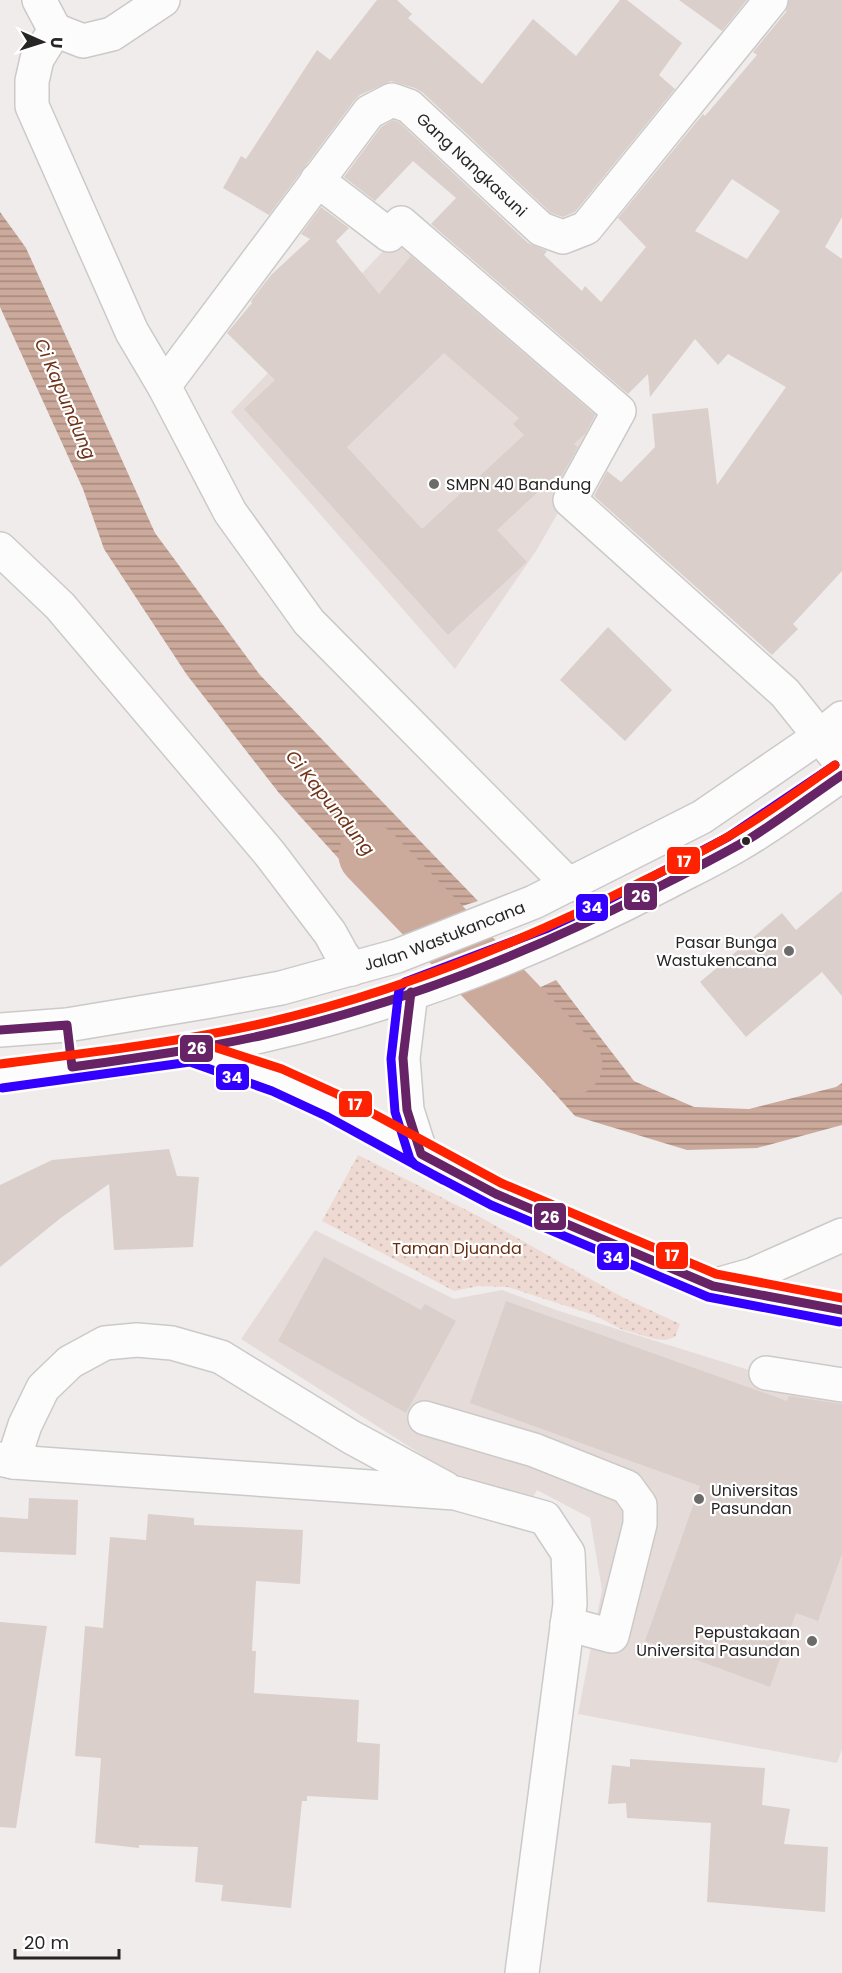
<svg xmlns="http://www.w3.org/2000/svg" width="842" height="1973" font-family="Poppins,sans-serif">
<style>
.built{fill:#e5dcd9}
.park{fill:url(#park-dots)}
.water{fill:url(#water-rules)}
.lines{fill:none;stroke-linecap:round;stroke-linejoin:round}
.river{stroke:#cba99b;stroke-width:63}
.building{fill:#dacfcb;fill-rule:evenodd}
.minor-casing{stroke:#cccac9;stroke-width:36}
.major-casing{stroke:#cccac9;stroke-width:36}
.minor{stroke:#fdfcfc;stroke-width:33}
.major{stroke:#fdfcfc;stroke-width:33}
.bus-1-casing{stroke:#fff;stroke-width:14}
.bus-2-casing{stroke:#fff;stroke-width:14}
.bus-3-casing{stroke:#fff;stroke-width:14}
.bus-1{stroke:#662365;stroke-width:9}
.bus-2{stroke:#30f;stroke-width:9}
.bus-3{stroke:#f20;stroke-width:9}
.poi-dot{fill:#6d6b6a;stroke:#fff;stroke-width:2}
.bus-dot{fill:#272525;stroke:#fff;stroke-width:2}
.labels{text-anchor:middle;stroke-width:4.5;stroke-linejoin:round;paint-order:stroke}
.street-label{font-size:16px;fill:#272525;stroke:#fff}
.poi-label{font-size:16px;fill:#272525;stroke:#fff;text-anchor:start}
.park-label{font-size:16px;fill:#662a0e;stroke:#fff}
.water-label{font-size:18px;font-style:italic;fill:#703318;stroke:#fff}
.line-badge{stroke:#fff;stroke-width:2}
.badge-label{font-size:16px;text-anchor:middle;font-weight:bold;fill:#fff}
</style>
<defs>
<pattern id="park-dots" width="8" height="8" patternUnits="userSpaceOnUse" patternTransform="scale(1.5)"><rect width="8" height="8" fill="#eedad2"/><path d="M2 2h.1M6 6h.1" fill="none" stroke="#ccbbb4" stroke-width="1.8" stroke-linecap="round"/></pattern>
<pattern id="water-rules" width="6" height="5" patternUnits="userSpaceOnUse" patternTransform="scale(1.5)"><rect width="6" height="5" fill="#cba99b"/><path d="M0 2.5h6" fill="none" stroke="#a5897e"/></pattern>
</defs>
<rect width="100%" height="100%" fill="#efeceb"/>
<path class="built" d="M402,231l212,185 -78,135 -81,118 -224,-257z
M315,1230l139,69 48,-9 57,21 203,63 80,20v355l-5,14 -259,-49 24,-124 -12,-72 -53,-28 -11,19 -82,-40 -203,-130z"/>
<path class="park" d="M358,1155l122,62 144,81 56,26 -5,13 -9,3 -11,-1 -34,-10 -27,-14 -86,-28 -30,-1 -24,5 -132,-70z"/>
<path class="water" d="M0,212l26,36 129,285 105,142 218,226 -78,25 -121,-133 -92,-118 -83,-126 -21,-60 -83,-182z
M556,980l78,101 60,26 55,2 87,-22 6,-4v42l-85,23 -70,2 -112,-34 -92,-102z"/>
<g class="lines">
<path class="river" d="M370,855l201,209"/>
</g>
<path class="building" d="M377,0h20l15,14 -4,4 74,66 51,-65 43,37 44,-56h7l55,43 -23,32 16,14 -100,123 -12,5 -12,-4 -129,-121 -7,-4 -24,-7 -31,14 -6,6 -85,114 -46,-27 18,-32 5,3 71,-109 13,10z
M679,0h68l-25,31z
M789,0h53v217l-17,30 17,12v312l-49,53 5,5 -26,26 -178,-159 13,-25 14,11 34,-35 -3,-33 56,-6 9,77 69,-98 -58,-33 -10,11 -23,-26 -45,58 -2,-23 -20,20 -197,-170 25,-26 -43,-37 -38,40 -31,-24 37,-50 12,-7 6,2 129,121 19,8 -3,4 38,36 3,-5 16,16 45,-55 -28,-29 85,-104 2,2 52,-61 -4,-3 33,-40zM732,179l48,32 -33,48 -52,-28z
M321,207l28,21 -13,13 43,53 32,-38 184,159 -10,19 -11,10 4,3 -19,33 -4,-4 -58,54 30,32 -79,73 -204,-226 31,-29 -48,-47 25,-30 -1,-2 20,-26 39,-36 -9,-5zM444,353l75,65 -6,6 11,11 -102,94 -75,-82z
M608,627l64,63 -47,51 -65,-61z
M842,891v105l-20,-24 -76,65 -46,-55 82,-69 14,17z
M169,1149l8,27 22,1 -6,70 -79,3 -5,-66 -47,33 -62,50v-82l52,-25z
M324,1257l97,53 4,-6 31,17 -50,92 -128,-72z
M506,1301l281,100 2,-5 53,8v150l-24,67 -22,-8 -26,74 -125,-46 55,-155 -230,-83z
M29,1498l49,2 -2,55 -76,-3v-35l28,2z
M148,1514l46,4v7l109,5 -3,54 -44,-3 -4,70h4l-2,42 105,7 -2,42 23,2 -2,56 -71,-4v5h-5l-11,107 -70,-7 2,-16 -28,-3 3,-35 -59,-2v3l-44,-5 6,-85 -26,-2 10,-130 18,2 7,-91 36,3z
M0,1622l47,4 -31,202 -16,-1z
M630,1759l135,9 -3,37 28,4 -6,35 44,3 -3,65 -118,-10 4,-79 -84,-5 -1,-15 -18,1 4,-39 18,2z"/>
<g class="lines">
<defs>
<g id="minor">
<path d="M39,0l16,30 28,11 29,-7 51,-34"/>
<path d="M55,30l-18,29 -5,22v25l100,226 32,54 66,126 79,110 260,263"/>
<path d="M317,180l72,55 12,-12 218,188 -49,89 215,193 57,71"/>
<path id="s1" d="M164,386l205,-274 23,-12 17,6 132,123 22,8 23,-9 185,-228"/>
<path d="M0,549l60,57 210,248 60,79 11,20 11,16"/>
<path d="M713,1286l39,-11 90,-40"/>
<path d="M766,1373l76,12"/>
<path d="M425,1418l109,32 93,37 13,18v19l-28,112 -45,-12"/>
<path d="M0,1459l13,3 442,31 90,25 23,35 2,51 -48,369"/>
<path d="M13,1462l12,-37 18,-37 27,-26 35,-19 32,-3 35,3 49,14 130,80 94,51"/>
</g>
<g id="major">
<path d="M411,992l-8,66 4,52 14,44"/>
<path id="s2" d="M0,1030l67,-5 138,-23 76,-14 116,-32 137,-54 168,-85 118,-81 22,-18"/>
<path d="M191,1050l86,30 54,25 165,89 217,92 129,24"/>
<path d="M0,1076c89,-11 178,-21 265,-41 140,-32 276,-86 403,-153 23,-12 46,-23 68,-36 37,-21 71,-47 106,-71"/>
</g>
</defs>
<use href="#minor" class="minor-casing"/>
<use href="#major" class="major-casing"/>
<use href="#minor" class="minor"/>
<use href="#major" class="major"/>
<defs>
<path id="bus-1" d="M411,992l-8,66 4,52 14,44 75,40 217,92 129,24
M0,1030l67,-5 5,42c64,-9 129,-18 192,-32 134,-30 263,-81 385,-143 33,-17 67,-34 100,-53 32,-20 62,-43 93,-64"/>
<path id="bus-2" d="M835,765l-107,72 -122,64 -58,27 -143,54 -6,7 -8,70 4,53 15,47 5,6 76,40 217,92 132,25
M2,1088l188,-26 82,29 54,25 117,64"/>
<path id="bus-3" d="M192,1040l90,29 55,25 164,89 215,91 126,24
M0,1064c87,-11 174,-21 260,-40 134,-30 263,-82 385,-144 33,-16 65,-32 96,-51 33,-20 63,-42 94,-64"/>
</defs>
<use href="#bus-1" class="bus-1-casing"/>
<use href="#bus-2" class="bus-2-casing"/>
<use href="#bus-3" class="bus-3-casing"/>
<use href="#bus-1" class="bus-1"/>
<use href="#bus-2" class="bus-2"/>
<use href="#bus-3" class="bus-3"/>
</g>
<g class="poi-dot">
<circle cx="434" cy="484" r="6"/>
<circle cx="789" cy="951" r="6"/>
<circle cx="699" cy="1499" r="6"/>
<circle cx="812" cy="1641" r="6"/>
</g>
<circle class="bus-dot" cx="746" cy="841" r="5"/>
<g class="labels">
<g class="street-label">
<text dy="6" stroke="none"><textPath href="#s1" startOffset="472">Gang Nangkasuni</textPath></text>
<text dy="6" stroke="none"><textPath href="#s2" startOffset="456">Jalan Wastukancana</textPath></text>
</g>
<g class="poi-label">
<text x="446" y="490">SMPN 40 Bandung</text>
<text x="777" y="948" text-anchor="end">Pasar Bunga<tspan x="777" dy="18">Wastukencana</tspan></text>
<text x="711" y="1496">Universitas<tspan x="711" dy="18">Pasundan</tspan></text>
<text x="800" y="1638" text-anchor="end">Pepustakaan<tspan x="800" dy="18">Universita Pasundan</tspan></text>
</g>
<g class="park-label">
<text x="457" y="1254">Taman Djuanda</text>
</g>
<g class="water-label">
<text transform="translate(65 399) rotate(67)" y="6">Ci Kapundung</text>
<text transform="translate(330 803) rotate(51)" y="6">Ci Kapundung</text>
</g>
</g>
<g class="line-badge">
<rect x="666" y="846" width="35" height="29" rx="6" fill="#f20"/>
<rect x="623" y="882" width="35" height="29" rx="6" fill="#662365"/>
<rect x="575" y="893" width="34" height="29" rx="6" fill="#30f"/>
<rect x="179" y="1034" width="35" height="29" rx="6" fill="#662365"/>
<rect x="215" y="1063" width="35" height="28" rx="6" fill="#30f"/>
<rect x="338" y="1090" width="35" height="28" rx="6" fill="#f20"/>
<rect x="533" y="1202" width="34" height="29" rx="6" fill="#662365"/>
<rect x="655" y="1241" width="34" height="29" rx="6" fill="#f20"/>
<rect x="596" y="1242" width="34" height="29" rx="6" fill="#30f"/>
</g>
<g class="badge-label">
<text x="684" y="867">17</text>
<text x="641" y="902">26</text>
<text x="592" y="913">34</text>
<text x="197" y="1054">26</text>
<text x="232" y="1083">34</text>
<text x="355" y="1110">17</text>
<text x="550" y="1223">26</text>
<text x="672" y="1261">17</text>
<text x="613" y="1263">34</text>
</g>
<g transform="translate(42 42) rotate(93)" stroke="#ffffff" stroke-width="4.5" paint-order="stroke">
<path d="M0-4.5L10 22L0 15L-10 22Z" fill="#272525"/>
<text y="-9" font-size="16" font-weight="bold" text-anchor="middle" fill="#272525">U</text>
</g>
<path d="M15 1949v9h104v-9" fill="none" stroke="#272525" stroke-width="3"/>
<text x="24" y="1949" font-size="18" fill="#272525" stroke="#ffffff" stroke-width="4.5" paint-order="stroke">20 m</text>
</svg>
